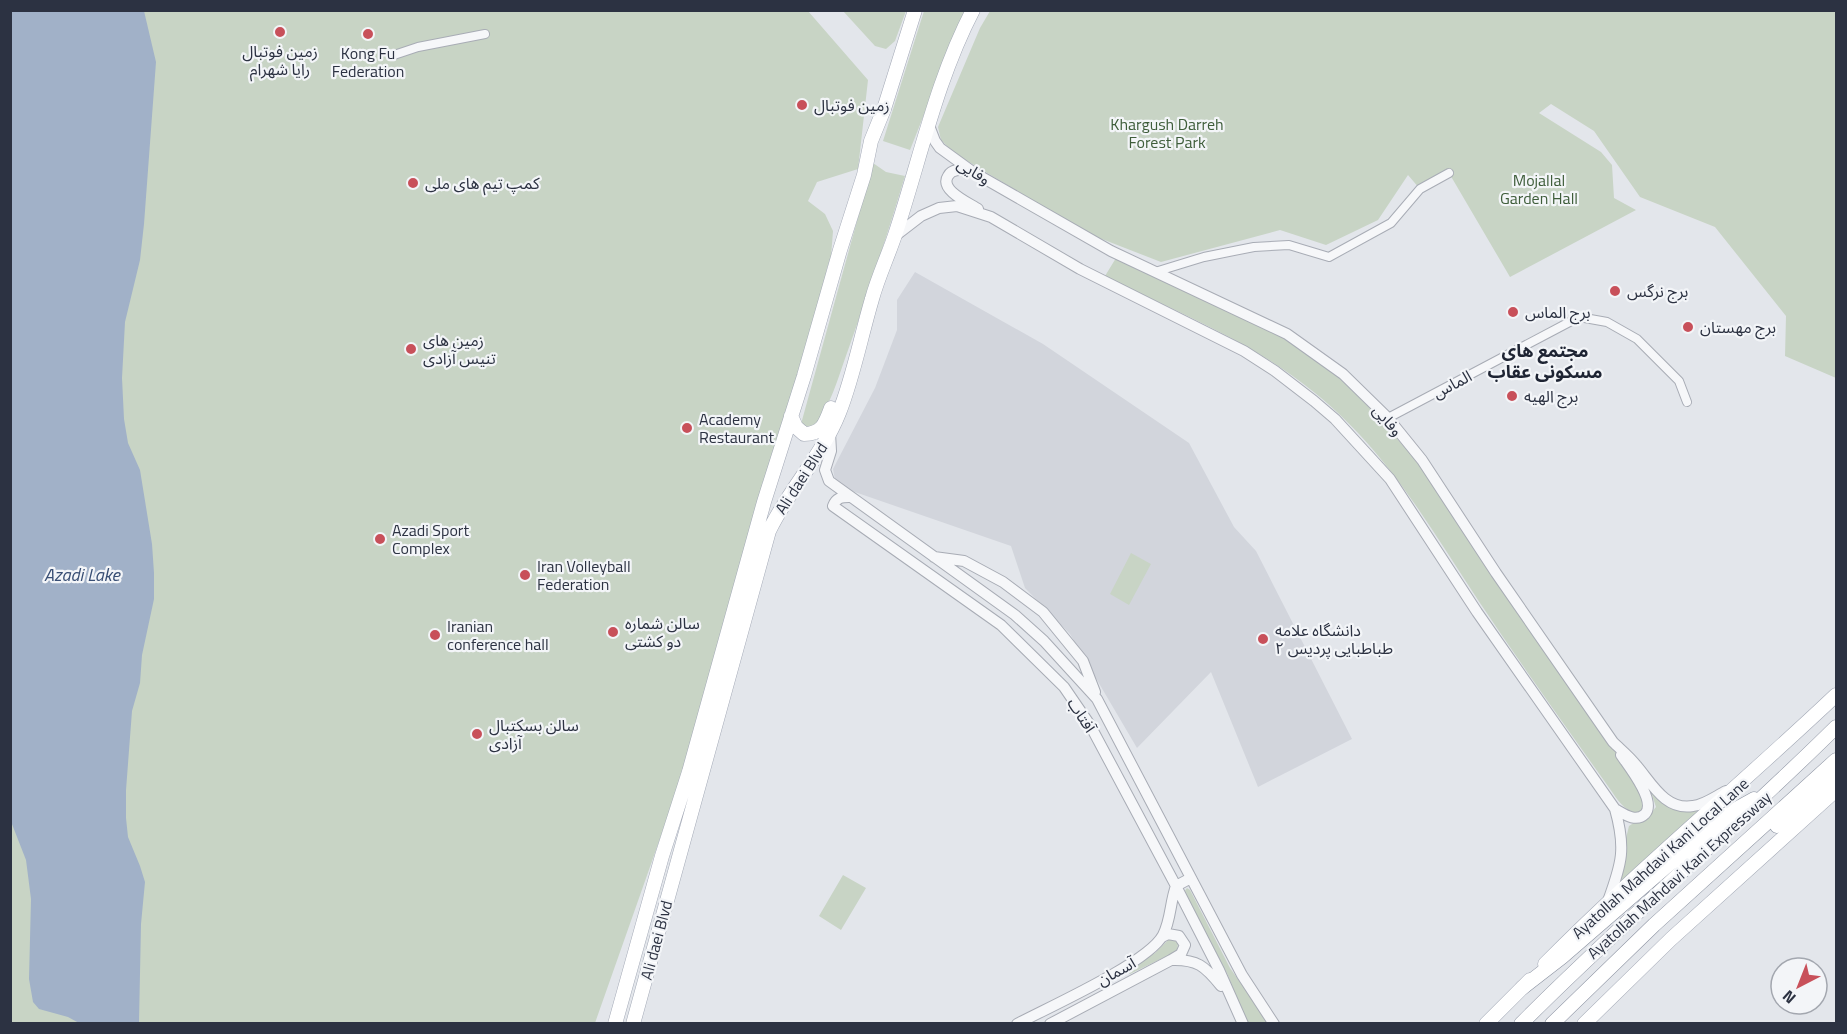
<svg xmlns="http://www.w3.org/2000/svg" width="1847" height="1034" font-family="'Titillium Web','Noto Sans Arabic',sans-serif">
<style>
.built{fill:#d2d5dc}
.green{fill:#c8d4c5}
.water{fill:#a1b1c8}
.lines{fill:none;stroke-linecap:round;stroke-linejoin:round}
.minor-casing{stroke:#a8acb5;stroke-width:10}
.tertiary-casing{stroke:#a8acb5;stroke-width:12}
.primary-casing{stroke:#a3a9b6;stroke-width:15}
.trunk-casing{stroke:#8b92a1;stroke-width:15}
.minor{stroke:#f6f7f9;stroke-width:8}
.tertiary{stroke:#f6f7f9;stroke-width:10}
.primary{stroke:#fff;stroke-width:14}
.trunk{stroke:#fff;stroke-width:14}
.poi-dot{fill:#c8505a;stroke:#f3f5f8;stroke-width:2}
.labels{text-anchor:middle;stroke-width:4.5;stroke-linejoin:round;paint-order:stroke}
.poi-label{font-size:16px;fill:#2c3242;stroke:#f3f5f8;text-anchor:start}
.park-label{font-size:16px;fill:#3e5d3a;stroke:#f3f5f8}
.street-label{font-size:16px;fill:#2c3242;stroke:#f3f5f8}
.neighbourhood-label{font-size:18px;font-weight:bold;fill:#1e2433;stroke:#f3f5f8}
.water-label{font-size:18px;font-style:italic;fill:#384e74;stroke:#f3f5f8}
</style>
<rect width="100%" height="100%" fill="#e3e6eb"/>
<path class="built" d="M915,272l128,72 146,99 45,84 22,24 96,188 -94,48 -47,-115 -74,76 -67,-114 -45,-46 -14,-42 -162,-56 -14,-10 -2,-11 42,-81 22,-58v-30z"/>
<path class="green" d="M10,11h798l60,69 -10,89 -41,13 -9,19 17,13 8,17 -2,26 -4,11 -7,46 -138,462 -87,247h-584z
M843,11h63l-11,30 -9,8 -11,-3z
M924,11h41l-55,139 -27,-9z
M990,11h846v367l-51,-22 1,-40 -71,-89 -75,-30 -46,-66 -43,-27 -12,9 62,39 11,13 2,33 22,12 -126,67 -61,-104 -29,16 -12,-14 -30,45 -52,25 -46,-15 -119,32 -72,-28 -135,-81 -13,-13 -3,-13 42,-99z
M873,163l13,9 19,4c-18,60 -37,118 -58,177 -9,25 -17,55 -34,75h-7l-5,-4z
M1116,258l161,76 56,38 33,32 51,57 214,312 13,23 -1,13 -6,4c-13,-2 -20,-14 -27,-24 -44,-62 -88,-123 -130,-186 -51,-77 -92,-151 -165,-210 -62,-51 -139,-81 -210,-117z
M1131,553l20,11 -22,41 -19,-11z
M1643,784l22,21 50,-5 -103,94 17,-68 6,-4 11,-3 10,-12 -4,-12z
M843,875l23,13 -25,42 -22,-14z
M1187,888l3,2 40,78 39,55h-22l-20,-50 -43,-81z
M1169,939h6l3,5 -1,7 -47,23 -3,-3 28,-18z"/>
<path class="water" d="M10,11h134l12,51 -12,162 -4,36 -15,62 -3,56 2,41 4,24 12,27 12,74 2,29v26l-12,56 -2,28 -8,28 -6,79v28l2,19 12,29 5,16 -4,42 -2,99h-60l-11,-6 -29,-8 -6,-7 -4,-23 2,-80 -5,-39 -16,-41z"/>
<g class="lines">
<defs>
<path id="minor" d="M391,56l27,-9 67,-13
M1155,272l49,-15 50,-10 35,-2 40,12 62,-34 29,-34 29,-16
M1388,418l191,-101 28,5 30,17 42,42 8,21"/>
<path id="tertiary" d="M928,123l7,18 5,7 33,24 138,79 176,83 56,40 45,44 34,42 74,113 117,169c7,7 16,14 23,23 15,17 29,46 57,41 11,-1 23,-10 33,-15
M970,171c-8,-1 -18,-3 -22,5 -9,14 21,27 30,33
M895,236l26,-20 18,-8 18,-2 34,11 89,52 164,82 31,20 39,30 21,18 55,60 87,133 138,197c11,39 7,54 -7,92
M830,433l1,18 -6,19 4,11 186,134 29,26 53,58 145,276 32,49
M849,497c-8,0 -13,1 -16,9l168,119 63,62 26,38 86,161 43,84 24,54
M934,557l30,4 39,21 40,30 40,49 12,31
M1615,809c9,5 21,14 30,5 12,-13 -16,-47 -24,-59
M1171,960c26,-1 34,6 50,26
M1017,1024c32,-17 131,-61 146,-89 8,-15 7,-33 13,-49l15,-8
M1050,1024l121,-64 10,-6 4,-9 -6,-9 -11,-2 -6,3"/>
<path id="primary" d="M791,416l5,11 8,7c18,0 21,-10 27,-26
M1545,964c93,-94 195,-178 291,-269
M615,1024l47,-168 27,-84 75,-270 40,-126 36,-126 24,-75 7,-34 13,-32 31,-99
M633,1024l136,-493c20,-42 53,-75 70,-118 14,-35 22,-77 33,-114 6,-22 16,-43 23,-64 25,-75 41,-154 78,-225
M1486,1024l44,-44
M1584,1024l87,-85 165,-149"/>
<path id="trunk" d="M1777,826l59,-51
M1522,988l40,-31 165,-143 27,-15
M1521,1024c102,-103 213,-196 315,-297
M1552,1024l102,-99 182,-165"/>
</defs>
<use href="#minor" class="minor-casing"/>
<use href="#tertiary" class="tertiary-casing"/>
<use href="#primary" class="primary-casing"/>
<use href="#trunk" class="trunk-casing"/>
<use href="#minor" class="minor"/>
<use href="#tertiary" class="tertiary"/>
<use href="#primary" class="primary"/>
<use href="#trunk" class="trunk"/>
</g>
<g class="poi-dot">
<circle cx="280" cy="32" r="6"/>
<circle cx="368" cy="34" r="6"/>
<circle cx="802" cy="105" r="6"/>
<circle cx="413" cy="183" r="6"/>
<circle cx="1615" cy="291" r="6"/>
<circle cx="1513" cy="312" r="6"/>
<circle cx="1688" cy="327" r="6"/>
<circle cx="411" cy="349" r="6"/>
<circle cx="1512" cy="396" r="6"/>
<circle cx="687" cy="428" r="6"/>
<circle cx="380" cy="539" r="6"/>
<circle cx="525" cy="575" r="6"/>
<circle cx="613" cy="632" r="6"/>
<circle cx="435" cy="635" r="6"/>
<circle cx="1263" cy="639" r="6"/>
<circle cx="477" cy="734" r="6"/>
</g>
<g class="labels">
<g class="poi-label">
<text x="280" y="57" text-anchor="middle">زمین فوتبال<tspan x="280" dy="18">رایا شهرام</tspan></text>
<text x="368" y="59" text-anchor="middle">Kong Fu<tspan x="368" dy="18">Federation</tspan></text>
<text x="814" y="111">زمین فوتبال</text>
<text x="425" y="189">کمپ تیم های ملی</text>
<text x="1627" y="297">برج نرگس</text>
<text x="1525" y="318">برج الماس</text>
<text x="1700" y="333">برج مهستان</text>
<text x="423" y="346">زمین های<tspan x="423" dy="18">تنیس آزادی</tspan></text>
<text x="1524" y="402">برج الهیه</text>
<text x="699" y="425">Academy<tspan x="699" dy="18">Restaurant</tspan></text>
<text x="392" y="536">Azadi Sport<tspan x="392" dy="18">Complex</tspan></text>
<text x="537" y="572">Iran Volleyball<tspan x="537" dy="18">Federation</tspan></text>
<text x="625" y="629">سالن شماره<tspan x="625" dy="18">دو کشتی</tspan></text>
<text x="447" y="632">Iranian<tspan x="447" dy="18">conference hall</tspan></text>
<text x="1275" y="636">دانشگاه علامه<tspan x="1275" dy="18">طباطبایی پردیس ۲</tspan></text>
<text x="489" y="731">سالن بسکتبال<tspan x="489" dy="18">آزادی</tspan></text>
</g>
<g class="park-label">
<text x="1167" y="130">Khargush Darreh<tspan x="1167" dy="18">Forest Park</tspan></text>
<text x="1539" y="186">Mojallal<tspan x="1539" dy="18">Garden Hall</tspan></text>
</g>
<g class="street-label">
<text transform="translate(974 171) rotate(32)" y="6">وفایی</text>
<text transform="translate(1452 384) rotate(-28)" y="6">الماس</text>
<text transform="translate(1388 420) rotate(49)" y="6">وفایی</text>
<text transform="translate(801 478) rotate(-57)" y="6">Ali daei Blvd</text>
<text transform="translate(1082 715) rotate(57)" y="6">آفتاب</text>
<text transform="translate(1660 858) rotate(-42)" y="6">Ayatollah Mahdavi Kani Local Lane</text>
<text transform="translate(1679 875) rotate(-42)" y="6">Ayatollah Mahdavi Kani Expressway</text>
<text transform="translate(656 940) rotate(-75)" y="6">Ali daei Blvd</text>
<text transform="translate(1116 971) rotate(-29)" y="6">آسمان</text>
</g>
<g class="neighbourhood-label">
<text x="1545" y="357">مجتمع های<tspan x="1545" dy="21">مسکونی عقاب</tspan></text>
</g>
<g class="water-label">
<text x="82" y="581">Azadi Lake</text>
</g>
</g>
<rect width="1847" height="1034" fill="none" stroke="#2c3242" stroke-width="24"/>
<g transform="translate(1799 986) rotate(222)"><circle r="28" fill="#f3f5f8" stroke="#a3a7af" stroke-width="1.5"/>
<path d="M0-4.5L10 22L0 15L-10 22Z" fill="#c8505a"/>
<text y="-9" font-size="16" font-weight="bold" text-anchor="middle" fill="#2c3242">N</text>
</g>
</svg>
